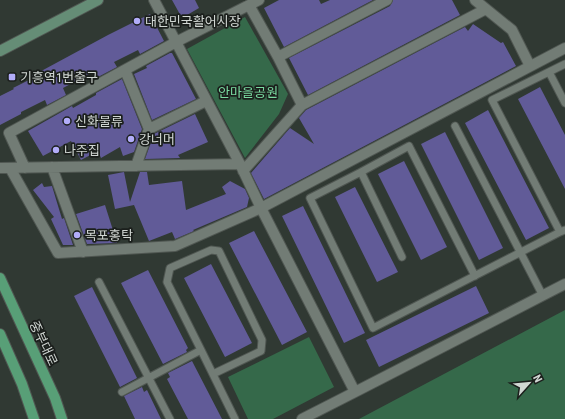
<svg xmlns="http://www.w3.org/2000/svg" width="565" height="419" font-family="'Roboto Condensed','Noto Sans KR',sans-serif">
<style>
.green{fill:#35694a}
.building{fill:#615b98}
.lines{fill:none;stroke-linecap:round;stroke-linejoin:round}
.lane-casing{stroke:#505752;stroke-width:9}
.street-casing{stroke:#505752;stroke-width:12}
.secondary-casing{stroke:#505752;stroke-width:12}
.primary-casing{stroke:#505752;stroke-width:12}
.lane{stroke:#727c75;stroke-width:7}
.street{stroke:#727c75;stroke-width:10}
.secondary{stroke:#658d76;stroke-width:10}
.primary{stroke:#589f77;stroke-width:10}
.poi-dot{fill:#b2adf9;stroke:#1b1f1c;stroke-width:1.5}
.labels{text-anchor:middle;stroke-width:3.5;stroke-linejoin:round;paint-order:stroke}
.poi-label{font-size:13px;fill:#d1d7d3;stroke:#1b1f1c;text-anchor:start}
.park-label{font-size:13px;fill:#7adba1;stroke:#1b1f1c}
.street-label{font-size:13px;fill:#d1d7d3;stroke:#1b1f1c}
</style>
<rect width="100%" height="100%" fill="#303933"/>
<path class="green" d="M245,17l43,77 -9,20 -34,44 -58,-109z
M565,310v109h-206z
M309,337l25,50 -61,32h-25l-20,-42z"/>
<path class="building" d="M172,0h23l4,8 -17,10z
M279,0h40l2,4 9,-4h43l-89,47 -20,-39z
M393,0h59l8,15 -152,80 -19,-37 101,-52z
M150,14l14,27 -24,13 -2,-4 -24,12 3,5 -19,10 -3,-6 -32,17 3,7 -19,10 -2,-5 -24,12v2l-21,11v-29l14,-7 -1,-1 20,-10 -1,-2 76,-41z
M473,24l28,19 2,-1 13,24 -252,133 -13,-26 39,-45 24,16 -15,-26 7,-8 159,-83 3,4z
M170,53h2l24,46 -44,21 -18,-46 13,-6 -1,-2z
M122,79l20,50 -8,23 -11,4 -3,-9 -19,11 -3,-7 -17,9 -10,-19 -28,15 -15,-25 44,-25 1,2 23,-13v-2z
M540,87l25,48v54l-47,-90z
M488,110l61,118 -23,12 -61,-117z
M195,114l13,28 -30,13 2,3 -35,1 9,-25z
M445,132l58,116 -24,12 -58,-116z
M404,161l43,86 -26,13 -43,-86z
M124,172l6,30 10,-30h7l2,13 33,-4 4,29 40,-16 -4,-7 8,-6 15,8 4,9 -2,9 -54,23 1,1 -19,8 -3,-7 -23,9 -15,-36 -19,4 -7,-34z
M42,183l2,4 8,-1 10,33 2,-1 9,27h-10l-12,-26 3,-2 -21,-27z
M355,187l43,85 -21,10 -42,-85z
M105,205l12,38 -30,1 -11,-30z
M303,206l62,127 -21,10 -62,-127z
M254,231l53,101 -25,13 -53,-102z
M211,264l41,79 -27,14 -41,-79z
M148,270l40,78 -2,2 1,2 -24,12 -42,-81z
M476,286l13,27 -110,54 -13,-27z
M92,287l45,91 -17,9 -46,-91z
M192,361l30,58h-34l-21,-40 3,-2 -2,-4z
M142,387l2,5 3,-2 14,29h-26l-11,-23z"/>
<g class="lines">
<defs>
<path id="lane" d="M565,64l-73,36 68,132 5,-2
M549,72l16,31
M455,126l88,170
M361,172l48,-26 66,130
M402,257l-41,-85 -51,26 63,130 187,-96
M99,282l71,137
M201,350l-34,-68 3,-14 41,-18 8,1 43,89 -1,11 -48,23
M122,392l79,-42 34,69"/>
<path id="street" d="M475,0l37,30 18,36
M249,5l29,52 109,-57
M125,70l24,59 57,-28
M302,105l184,-96
M240,164l21,44 94,184 -53,27
M136,166l13,-37
M52,167l31,85
M0,168l240,-4 -86,-164
M10,168l48,85 117,-7 86,-38 304,-160
M25,168l-16,-35 167,-91 83,-42
M243,171l59,-66 -24,-48
M355,392l210,-108"/>
<path id="secondary" d="M0,51l98,-51"/>
<path id="primary" d="M0,278l55,120 7,21
M0,334l22,50 12,35"/>
</defs>
<use href="#lane" class="lane-casing"/>
<use href="#street" class="street-casing"/>
<use href="#secondary" class="secondary-casing"/>
<use href="#primary" class="primary-casing"/>
<use href="#lane" class="lane"/>
<use href="#street" class="street"/>
<use href="#secondary" class="secondary"/>
<use href="#primary" class="primary"/>
</g>
<g class="poi-dot">
<circle cx="137" cy="21" r="4"/>
<rect x="8" y="73" width="8" height="8" rx="2"/>
<circle cx="67" cy="121" r="4"/>
<circle cx="131" cy="139" r="4"/>
<circle cx="56" cy="150" r="4"/>
<circle cx="77" cy="235" r="4"/>
</g>
<g class="labels">
<g class="poi-label">
<text x="145" y="26">대한민국활어시장</text>
<text x="20" y="82">기흥역1번출구</text>
<text x="75" y="126">신화물류</text>
<text x="139" y="144">강너머</text>
<text x="64" y="155">나주집</text>
<text x="85" y="240">목포홍탁</text>
</g>
<g class="park-label">
<text x="248" y="97">안마을공원</text>
</g>
<g class="street-label">
<text transform="translate(44 343) rotate(65)" y="5">중부대로</text>
</g>
</g>
<g transform="translate(529 383) rotate(63)" stroke="#1b1f1c" stroke-width="3" paint-order="stroke">
<path d="M0-3L7 15L0 10L-7 15Z" fill="#d1d7d3"/>
<text y="-6" font-size="11" font-weight="bold" text-anchor="middle" fill="#d1d7d3">N</text>
</g>
</svg>
